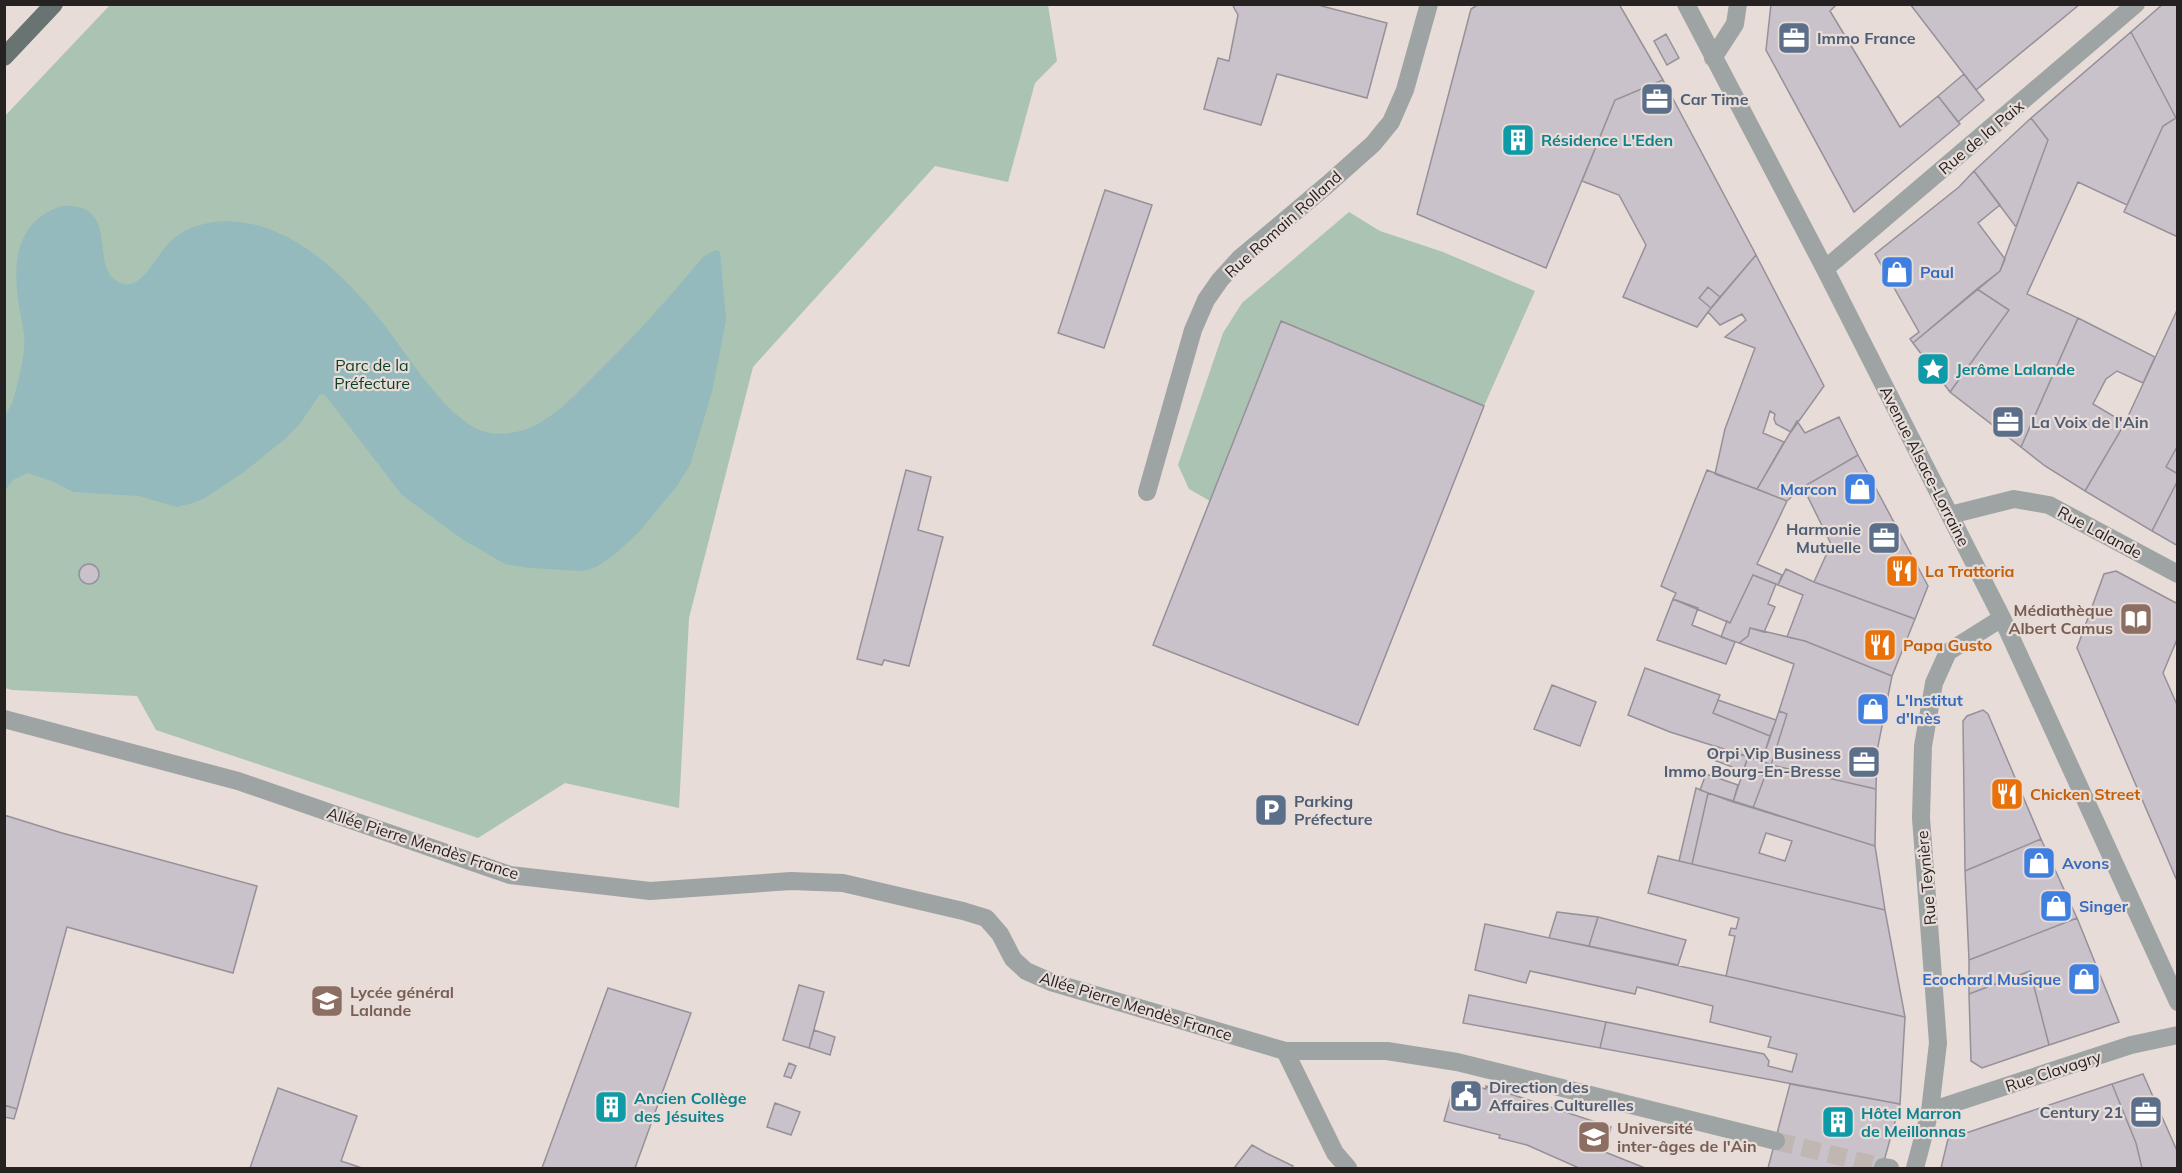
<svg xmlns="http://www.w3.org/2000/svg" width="2182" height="1173" font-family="Mulish,sans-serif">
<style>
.green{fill:#aac3b2}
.water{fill:#94babd}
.building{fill:#c9c2cb;stroke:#969098;stroke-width:1.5;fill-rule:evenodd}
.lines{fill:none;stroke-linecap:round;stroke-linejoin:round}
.street-tunnel{stroke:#c0b7b3;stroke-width:18;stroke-dasharray:18 9;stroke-linecap:butt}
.street{stroke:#9ea4a3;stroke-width:18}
.primary{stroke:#697372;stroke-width:18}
.labels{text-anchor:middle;stroke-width:4.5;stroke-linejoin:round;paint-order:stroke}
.service-label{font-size:16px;font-weight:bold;fill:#4e5e75;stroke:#e7dcd7;text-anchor:start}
.street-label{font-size:16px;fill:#262221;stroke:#e7dcd7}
.culture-label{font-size:16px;font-weight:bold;fill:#0d838f;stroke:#e7dcd7;text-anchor:start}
.shop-label{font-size:16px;font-weight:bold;fill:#366cbe;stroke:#e7dcd7;text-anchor:start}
.park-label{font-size:16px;fill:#0b3e24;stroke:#e7dcd7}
.food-label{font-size:16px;font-weight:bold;fill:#c56008;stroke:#e7dcd7;text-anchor:start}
.education-label{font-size:16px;font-weight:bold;fill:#785e54;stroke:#e7dcd7;text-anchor:start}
</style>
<rect width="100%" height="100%" fill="#e7dcd7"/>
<path class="green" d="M110,5h938l9,56 -22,22 -27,99 -73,-16 -182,201 -64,251 -10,190 -114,-25 -87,55 -322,-108 -19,-34 -125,-6 -7,-2 -1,-571z
M1349,212l31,19 63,21 92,39 -51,115 -203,-85 -71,180 -21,-12 -11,-24 45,-132 19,-30z"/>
<path class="water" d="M61,206c9,0 20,0 27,5 25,17 3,64 36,73 20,5 35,-35 50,-46 29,-22 68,-20 100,-7 42,17 79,55 107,90 25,31 60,90 96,108 17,8 40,5 57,-3 24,-12 43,-33 62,-52 38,-37 74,-77 107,-117l12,-7 5,2 6,68 -14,72 -22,73 -13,21 -38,46 -25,23 -18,12 -13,4 -53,-3 -25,-4 -43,-25 -60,-44 -77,-100 -5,-1 -19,28 -15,16 -42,34 -39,26 -12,5 -16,4 -38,-11 -66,-4 -21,-11 -25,-8 -14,7 -8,10c-1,-23 -4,-47 -1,-69 1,-7 7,-14 9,-21 5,-16 9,-34 11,-50 2,-15 -3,-30 -5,-45 -7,-43 -3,-83 42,-99z"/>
<path class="building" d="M1232,4h82l73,19 -20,75 -90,-24 -16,51 -57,-16 14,-51 11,3 9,-46z
M1479,4h140l44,76 -48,20 -69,168 -129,-54 54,-205z
M1771,4h66l-7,7 70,116 38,-31 22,28 -106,88 -88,-162z
M1910,4h170l-104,86z
M2163,4h15v233l-54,-25 39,-86 13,-8 -45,-86z
M2131,32l45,86 -13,8 -36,79 -49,-23 -51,112 51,24 -57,129 -71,-55 59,-82 -32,-21 23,-18 48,-131 -17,-22z
M1666,34l13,24 -12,7 -13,-24z
M1964,74l20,26 -26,22 -20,-26z
M1663,80l93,175 -36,42 -12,-10 -9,11 12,10 -14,19 -74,-30 23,-52 -27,-50 -37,-14 33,-81z
M2031,118l17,22 -32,87 -42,-56z
M1974,171l26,34 -22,18 27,36 -5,12 -87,72 -3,-4 9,-7 -44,-78 84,-67z
M1105,190l47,15 -48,143 -46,-15z
M1756,255l68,131 -33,46 -15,-8 -2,-5 1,-5 -5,-3 -7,22 21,9 -27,47 -42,-15 10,-45 30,-81 -30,-11 21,-17 -4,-6 -22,11 -12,-13z
M1708,287l12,10 -9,11 -12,-10z
M1977,289l32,21 -59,82 -37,-49z
M2178,308v137l-12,22 12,7v6l-26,51 -67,-40 40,-68z
M2078,318l77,39 -12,26 -26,-12 -11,8 -13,25 32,19 -40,68 -40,-25 -24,-19z
M1281,321l203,85 -126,319 -205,-80z
M1839,417l19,38 -55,32 -16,14 -30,-12 40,-68 8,12z
M2178,445v29l-12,-7z
M1858,455l70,131 -13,33 -101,-37 17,-38 -28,-57z
M906,470l25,7 -13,53 25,7 -34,129 -25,-6 -2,5 -25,-6z
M1707,470l80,31 -30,63 25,11 -4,10 -25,-10 -23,48 -57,-24 3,-6 -15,-7z
M2178,480v66l-26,-15z
M79 574a10 10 0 1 1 20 0a10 10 0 1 1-20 0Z
M1786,569l28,13 101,37 -23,57 -87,-35 -18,-4 16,-42 -25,-10z
M2116,571l62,33v33l-15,36 15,34v176l-101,-235 27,-74z
M1753,575l23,9 -8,20 7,3 -11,25 -14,-4 -2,8 -9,7 -18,-6 6,-16 3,2z
M1673,599l25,9 -6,17 43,17 -9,22 -69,-24z
M1750,628l55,13 87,35 -15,75 -1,38 -105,-24 16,-51 -8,-3 15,-47 -55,-21 9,-7z
M1645,668l75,27 -7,18 57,23 -8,25 -92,-29 -42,-17z
M1552,685l44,17 -16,44 -46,-17z
M1718,700l58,20 -6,16 -57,-23z
M1983,710l5,4 53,125 -76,32 -2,-150 4,-5z
M1779,711l8,3 -16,51 -9,-4z
M1715,746l33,11 -5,14 -32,-12z
M1748,757l23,8 105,24 -1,57 -122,-38 12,-32 -21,-7z
M1744,769l21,7 -12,32 -20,-6z
M1706,774l32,11 -5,17 -33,-12z
M1696,788l12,5 -16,71 -13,-3z
M1708,793l167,53 10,64 -193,-46zM1766,833l26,8 -7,20 -26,-8z
M4,815l58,18 195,53 -24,87 -166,-46 -50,182 -13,-4z
M2041,839l36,79 -108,42 -4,-89z
M1658,856l227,54 20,107 -179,-41 9,-40 -6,-1 2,-7 5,1 3,-11 -91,-25z
M1557,912l41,5 -9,29 -40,-8z
M1598,917l88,23 -8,25 -89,-19z
M2077,918l42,104 -70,23 -19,-74 -61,23v-34z
M1485,924l241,52 179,41 -5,87 -300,-56 6,-26 158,32 5,7 -1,5 24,6 5,-18 -29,-7 3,-10 -61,-15 3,-16 -76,-19 -2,7 -105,-23 -4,12 -51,-13z
M2030,971l19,74 -67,23 -11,-7 -2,-67z
M799,985l25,7 -15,56 -26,-8z
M608,988l83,25 -56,155h-93z
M1469,995l137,27 -6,26 -137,-25z
M814,1030l21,7 -5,18 -21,-7z
M789,1063l7,3 -5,12 -7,-2z
M2143,1074l35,79v15h-36l-6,-25 -24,-59z
M1455,1081l31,8v-3l125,41 -6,25 40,16h-66l-52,-23 -28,-7 1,-3 -56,-14z
M1790,1084l110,20 -18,64h-114z
M2112,1084l24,59 6,25h-201l7,-29z
M278,1088l79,28 -16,45 21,7h-112z
M775,1103l25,9 -9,23 -24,-8z
M4,1105l13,4 -3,10 -10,-2z
M1252,1145l14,8 27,13 -2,2h-57z"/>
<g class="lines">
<path class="street-tunnel" d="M1776,1141l107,26"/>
<path class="street" d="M1686,4l139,265 177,349 176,384
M1713,58l22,-34 3,-20
M1825,269l311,-265
M1147,492l46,-162 13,-30 14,-20 19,-21 88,-74 46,-41 18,-22 14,-32 24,-86
M1950,515l64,-16 35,6 129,69
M4,719l234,62 272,94 140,16 141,-10 52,2 120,28 23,7 14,16 13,25 13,12 25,11 234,69h102l70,11 319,79
M1285,1051l50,102 13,15
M1930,1111l201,-66 47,-10
M1883,1167l7,1
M1915,1168l15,-57 8,-68 -17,-225 2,-72 11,-63 14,-31 54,-34"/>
<path class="primary" d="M4,57l50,-53"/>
</g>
<defs>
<symbol id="office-square" viewBox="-11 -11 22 22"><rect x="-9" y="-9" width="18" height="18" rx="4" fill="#5c6f8a" stroke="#e7dcd7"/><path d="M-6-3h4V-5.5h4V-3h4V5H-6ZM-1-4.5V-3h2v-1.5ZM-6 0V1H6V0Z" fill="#fff"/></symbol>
<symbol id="building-square" viewBox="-11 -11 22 22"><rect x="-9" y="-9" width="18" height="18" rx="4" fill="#0f9aa8" stroke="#e7dcd7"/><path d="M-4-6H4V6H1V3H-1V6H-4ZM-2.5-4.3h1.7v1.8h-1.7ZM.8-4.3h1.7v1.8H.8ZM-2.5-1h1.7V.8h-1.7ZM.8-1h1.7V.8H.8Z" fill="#fff"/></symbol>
<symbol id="shop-square" viewBox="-11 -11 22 22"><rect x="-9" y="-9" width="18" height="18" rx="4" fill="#3f7fe0" stroke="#e7dcd7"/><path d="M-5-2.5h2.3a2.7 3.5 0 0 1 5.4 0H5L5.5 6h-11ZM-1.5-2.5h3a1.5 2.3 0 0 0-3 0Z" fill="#fff"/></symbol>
<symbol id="sight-square" viewBox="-11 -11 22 22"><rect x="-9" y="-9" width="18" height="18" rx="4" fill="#0f9aa8" stroke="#e7dcd7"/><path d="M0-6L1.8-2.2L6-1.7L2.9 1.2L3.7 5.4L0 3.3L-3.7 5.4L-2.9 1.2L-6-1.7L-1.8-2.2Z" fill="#fff"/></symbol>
<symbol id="restaurant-square" viewBox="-11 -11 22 22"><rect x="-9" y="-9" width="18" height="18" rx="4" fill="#e8710a" stroke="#e7dcd7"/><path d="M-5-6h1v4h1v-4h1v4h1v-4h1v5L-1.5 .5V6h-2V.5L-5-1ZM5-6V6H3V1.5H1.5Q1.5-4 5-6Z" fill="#fff"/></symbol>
<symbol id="library-square" viewBox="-11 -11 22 22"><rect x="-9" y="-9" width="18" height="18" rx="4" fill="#8d6e63" stroke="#e7dcd7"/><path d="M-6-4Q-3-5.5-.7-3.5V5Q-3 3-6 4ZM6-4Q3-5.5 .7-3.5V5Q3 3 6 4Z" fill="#fff"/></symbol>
<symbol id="parking-square" viewBox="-11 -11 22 22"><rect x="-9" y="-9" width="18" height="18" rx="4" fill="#5c6f8a" stroke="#e7dcd7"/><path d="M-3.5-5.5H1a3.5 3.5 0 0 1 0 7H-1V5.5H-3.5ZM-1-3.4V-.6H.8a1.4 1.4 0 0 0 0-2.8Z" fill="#fff"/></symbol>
<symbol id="school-square" viewBox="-11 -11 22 22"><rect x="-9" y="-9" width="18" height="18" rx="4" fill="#8d6e63" stroke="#e7dcd7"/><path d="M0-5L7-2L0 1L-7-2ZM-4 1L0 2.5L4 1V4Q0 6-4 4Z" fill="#fff"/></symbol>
<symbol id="civic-square" viewBox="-11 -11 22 22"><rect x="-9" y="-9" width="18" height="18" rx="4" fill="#5c6f8a" stroke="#e7dcd7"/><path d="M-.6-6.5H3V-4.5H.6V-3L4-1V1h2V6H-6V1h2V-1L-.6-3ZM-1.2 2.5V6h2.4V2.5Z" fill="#fff"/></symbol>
<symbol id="university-square" viewBox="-11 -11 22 22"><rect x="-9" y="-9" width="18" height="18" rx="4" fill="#8d6e63" stroke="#e7dcd7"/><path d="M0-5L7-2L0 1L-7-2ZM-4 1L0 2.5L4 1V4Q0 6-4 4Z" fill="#fff"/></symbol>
</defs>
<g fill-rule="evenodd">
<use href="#office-square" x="1775" y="19" width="38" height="38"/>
<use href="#office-square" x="1638" y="80" width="38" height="38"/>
<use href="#building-square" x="1499" y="121" width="38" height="38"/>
<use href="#shop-square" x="1878" y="253" width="38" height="38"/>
<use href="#sight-square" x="1914" y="350" width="38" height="38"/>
<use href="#office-square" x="1989" y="403" width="38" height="38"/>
<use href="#shop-square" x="1841" y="470" width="38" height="38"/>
<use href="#office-square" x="1865" y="519" width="38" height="38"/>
<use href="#restaurant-square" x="1883" y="552" width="38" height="38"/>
<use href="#library-square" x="2117" y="600" width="38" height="38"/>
<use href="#restaurant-square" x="1861" y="626" width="38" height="38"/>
<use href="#shop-square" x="1854" y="690" width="38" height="38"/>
<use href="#office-square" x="1845" y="743" width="38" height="38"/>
<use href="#restaurant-square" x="1988" y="775" width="38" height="38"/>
<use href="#parking-square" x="1252" y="791" width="38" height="38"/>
<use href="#shop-square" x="2020" y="844" width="38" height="38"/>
<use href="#shop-square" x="2037" y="887" width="38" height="38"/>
<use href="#shop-square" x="2065" y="960" width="38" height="38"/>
<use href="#school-square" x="308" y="982" width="38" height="38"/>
<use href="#civic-square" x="1447" y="1077" width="38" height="38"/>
<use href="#building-square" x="592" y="1088" width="38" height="38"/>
<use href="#office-square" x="2127" y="1093" width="38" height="38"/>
<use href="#building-square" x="1819" y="1103" width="38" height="38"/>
<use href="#university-square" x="1575" y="1118" width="38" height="38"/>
</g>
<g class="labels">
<g class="service-label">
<text x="1817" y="44">Immo France</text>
<text x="1680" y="105">Car Time</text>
<text x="2031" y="428">La Voix de l'Ain</text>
<text x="1861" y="535" text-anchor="end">Harmonie<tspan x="1861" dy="18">Mutuelle</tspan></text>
<text x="1841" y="759" text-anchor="end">Orpi Vip Business<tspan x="1841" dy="18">Immo Bourg-En-Bresse</tspan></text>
<text x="1294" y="807">Parking<tspan x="1294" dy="18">Préfecture</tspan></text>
<text x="1489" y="1093">Direction des<tspan x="1489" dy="18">Affaires Culturelles</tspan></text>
<text x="2123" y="1118" text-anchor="end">Century 21</text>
</g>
<g class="street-label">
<text transform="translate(1981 137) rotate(-40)" y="6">Rue de la Paix</text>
<text transform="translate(1283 224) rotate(-42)" y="6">Rue Romain Rolland</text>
<text transform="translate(1925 466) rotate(63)" y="6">Avenue Alsace-Lorraine</text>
<text transform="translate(2100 532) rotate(28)" y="6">Rue Lalande</text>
<text transform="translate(423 843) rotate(18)" y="6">Allée Pierre Mendès France</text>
<text transform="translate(1926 878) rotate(-95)" y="6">Rue Teynière</text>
<text transform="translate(1136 1006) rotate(17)" y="6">Allée Pierre Mendès France</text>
<text transform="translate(2053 1071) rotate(-18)" y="6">Rue Clavagry</text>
</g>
<g class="culture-label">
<text x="1541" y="146">Résidence L'Eden</text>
<text x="1956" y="375">Jerôme Lalande</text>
<text x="634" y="1104">Ancien Collège<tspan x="634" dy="18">des Jésuites</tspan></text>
<text x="1861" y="1119">Hôtel Marron<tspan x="1861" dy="18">de Meillonnas</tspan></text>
</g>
<g class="shop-label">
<text x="1920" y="278">Paul</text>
<text x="1837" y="495" text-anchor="end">Marcon</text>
<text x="1896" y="706">L'Institut<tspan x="1896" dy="18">d'Inès</tspan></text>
<text x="2062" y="869">Avons</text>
<text x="2079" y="912">Singer</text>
<text x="2061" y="985" text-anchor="end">Ecochard Musique</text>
</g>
<g class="park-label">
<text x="372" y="371">Parc de la<tspan x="372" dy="18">Préfecture</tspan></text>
</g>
<g class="food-label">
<text x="1925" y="577">La Trattoria</text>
<text x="1903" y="651">Papa Gusto</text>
<text x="2030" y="800">Chicken Street</text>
</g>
<g class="education-label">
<text x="2113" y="616" text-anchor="end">Médiathèque<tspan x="2113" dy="18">Albert Camus</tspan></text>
<text x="350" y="998">Lycée général<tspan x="350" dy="18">Lalande</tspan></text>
<text x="1617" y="1134">Université<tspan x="1617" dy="18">inter-âges de l'Ain</tspan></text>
</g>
</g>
<rect width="2182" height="1173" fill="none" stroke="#262221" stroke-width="12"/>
</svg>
